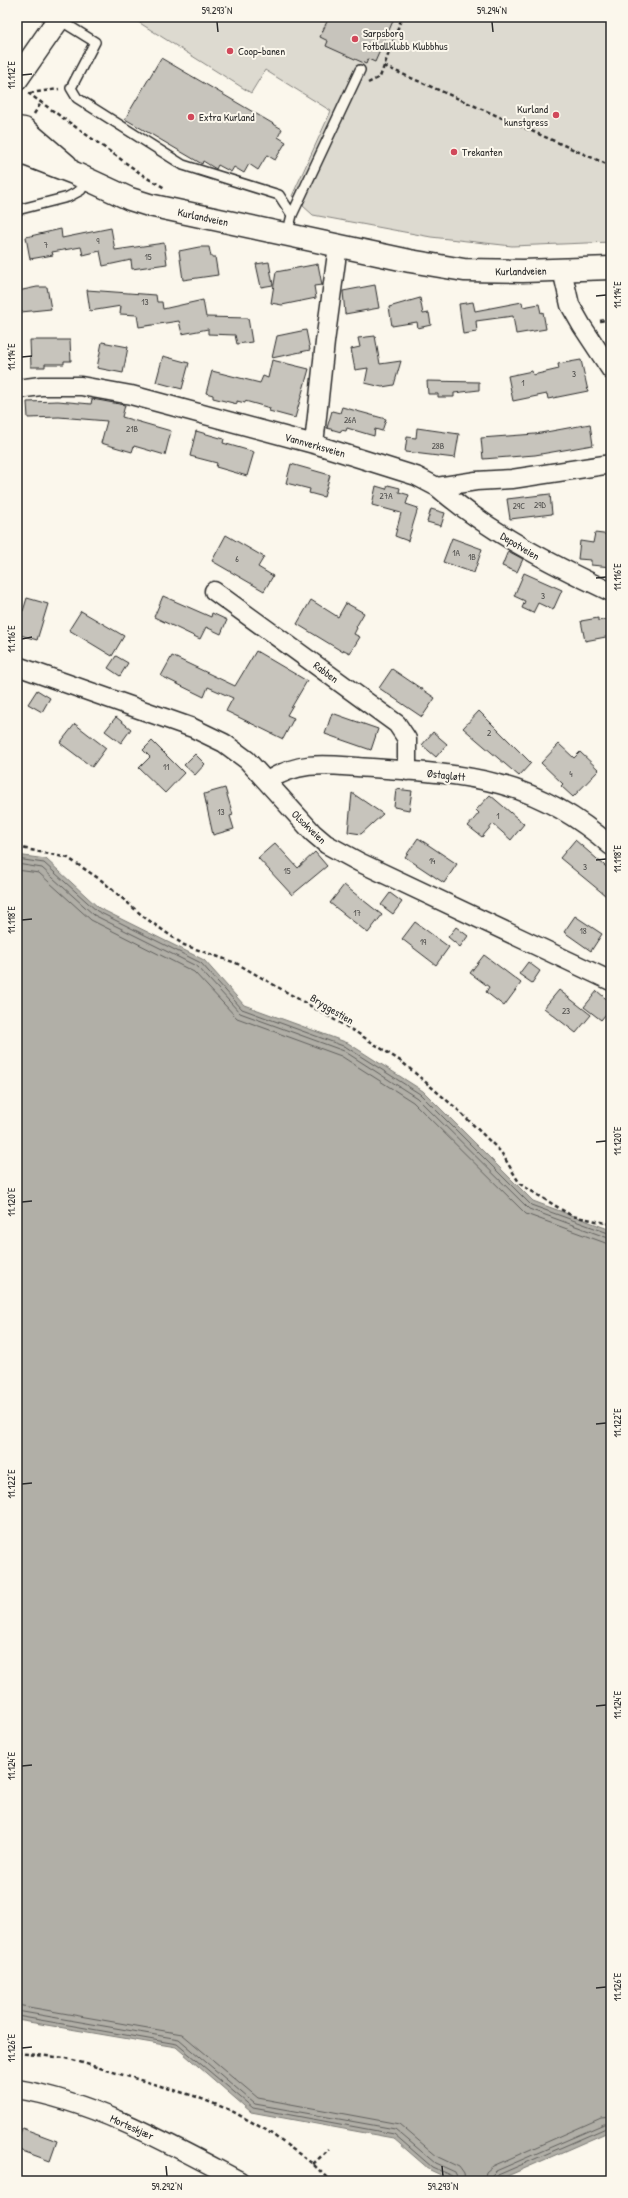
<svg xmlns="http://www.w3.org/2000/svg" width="628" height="2198" font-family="'Patrick Hand',sans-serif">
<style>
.green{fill:#dddad0;stroke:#84827e}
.water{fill:#b1afa7;stroke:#7b7a75}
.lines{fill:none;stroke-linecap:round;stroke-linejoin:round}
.shore{stroke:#61605d;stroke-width:1}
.building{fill:#c7c4bc;stroke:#2b2b2b}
.service-casing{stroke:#2b2b2b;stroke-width:12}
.minor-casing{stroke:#2b2b2b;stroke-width:21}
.tertiary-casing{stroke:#2b2b2b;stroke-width:25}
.secondary-casing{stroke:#2b2b2b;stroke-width:25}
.path{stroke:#2b2b2b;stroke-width:2.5;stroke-dasharray:4 3;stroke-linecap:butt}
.service{stroke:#fbf7ec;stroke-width:9}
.minor{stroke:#fbf7ec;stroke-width:18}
.tertiary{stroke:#fbf7ec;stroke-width:22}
.secondary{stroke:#fbf7ec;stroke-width:22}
.ticks{fill:none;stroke:#2b2b2b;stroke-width:1.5}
.poi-dot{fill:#d1495b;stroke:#fbf7ec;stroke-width:1.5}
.labels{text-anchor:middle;stroke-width:4;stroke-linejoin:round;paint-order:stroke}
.number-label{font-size:9px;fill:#52514f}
.poi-label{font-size:11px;fill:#2b2b2b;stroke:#fbf7ec;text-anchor:start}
.street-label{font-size:11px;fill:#2b2b2b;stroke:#fbf7ec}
.neatline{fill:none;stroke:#2b2b2b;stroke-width:1.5}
.ticks-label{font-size:10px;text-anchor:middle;fill:#2b2b2b}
</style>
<rect width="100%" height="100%" fill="#fbf7ec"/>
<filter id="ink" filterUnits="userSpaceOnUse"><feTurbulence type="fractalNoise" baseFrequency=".025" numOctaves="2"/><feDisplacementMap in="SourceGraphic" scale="8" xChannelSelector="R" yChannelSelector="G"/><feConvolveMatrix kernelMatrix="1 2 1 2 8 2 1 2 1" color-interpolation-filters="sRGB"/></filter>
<g filter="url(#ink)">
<path class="green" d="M137,17h474v225l-99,4 -81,-9 -118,-22 -21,-19 39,-85 -66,-41 -14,23 -116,-73z"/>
<path class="water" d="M17,855l29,4 53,49 105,52 40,45 104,38 75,48 110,110 78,29v903l-3,-1 -112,49h-42l-24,-11 -37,-32 -142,-26 -75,-65 -159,-27z"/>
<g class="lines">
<path class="shore" d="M17,859l27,4 53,48 104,52 41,46 104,38 74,47 111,111 80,29
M17,864l25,4 52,47 104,52 42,46 104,38 73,47 112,111 82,30
M17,870l22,3 52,47 103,52 43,46 104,38 72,46 113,112 85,31
M17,2005l165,29 76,64 141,26 39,33 21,10 5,7 1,7
M17,2011l162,28 76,65 140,25 40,34 20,9 4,9
M17,2016l160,28 76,64 141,26 38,33 20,9 2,5
M484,2181l2,-9 7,-6 108,-48 10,-1
M490,2181l2,-6 4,-4 108,-47h7
M495,2181l3,-6 108,-47 5,1"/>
</g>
<path class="building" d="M329,17h56l8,4 -18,41 -7,-3 -2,5 -40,-18 2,-5 -8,-4z
M161,58l121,71 -4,8 8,5 -11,18 -8,-5 -9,15 -9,-6 -5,9 -10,-6 -3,5 -13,-7 -2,4 -13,-8 -1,3 -77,-45z
M111,228l4,22 49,-7 3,21 -35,5 -1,-9 -28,6 -3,-15 -17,4 -2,-8 -29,5 1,3 -23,4 -4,-22 35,-8 1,9z
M199,247h10l2,10h4l3,18 -35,5 -4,-29z
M269,262l4,23 -12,2 -5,-23z
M318,264l4,21 -8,1 2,12 -34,7 -11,-2 5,-31z
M375,285l4,23 -34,6 -2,-23z
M37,287h10l4,22 -30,3 -3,-21z
M87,290l69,5 1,7h5l1,7 40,-9 3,17 42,1 4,24 -15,2 -2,-9 -27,-1v-5l-26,5 -3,-13 -40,6 -2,-12 -17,-1 1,-8 -31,5z
M420,298l3,16 6,-1 2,12 -13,3 -1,-6 -25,4 -3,-19z
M473,302l2,9 47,-9 1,5 16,-3 2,9 2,-1 3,17 -30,5 -3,-18 -37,5 1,11 -14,2 -4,-30z
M306,330l4,20 -38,8 5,-22z
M375,336l5,28 21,-3 -7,24 -12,2 -17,-4 3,-15 -13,2 -4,-21 9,-2 -2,-9z
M30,340h40l1,21h-7v3h-19v3h-14z
M102,342l26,5 -5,26 -26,-5z
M163,356l26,7 -7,26 -26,-7z
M272,360l37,9 -14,49 -26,-7 1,-3 -25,-7v2l-8,-2v3l-24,-6v-3l-7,-2 6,-22 48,12 3,-7 5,2z
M581,360l7,31 -40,8 -1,-5 -34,7 -5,-25 24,-5 1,4 26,-6 -1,-5z
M427,381l52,1v8l-25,3v4h-16v-3h-10z
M92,399l33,6 -3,12 49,14 -6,24 -31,-9 -2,6 -31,-9 6,-22 -48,-4 -31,1 -1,-16 31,-1 33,3z
M342,407l44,12 -4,12 -7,-2 -1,7 -27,-8 -1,3 -5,-1v2l-14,-4 5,-17 8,2z
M590,424l3,21 -58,10 -52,4 -2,-21 54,-4z
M417,428l42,6 -4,24 -50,-6 2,-15 9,1z
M196,431l28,8 -1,4 31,9 -7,24 -31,-9 1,-4 -27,-7z
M291,464l39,11 -6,22 -15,-4 1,-4 -24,-6z
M388,485l12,3 -1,4 10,3 -3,9 12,4 -10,33 -13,-5 6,-23 -29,-8 4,-19 10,3z
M550,494l2,20 -42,5 -3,-20z
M431,509l14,4 -4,13 -14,-4z
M595,533l16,2v32l-20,-2v-5l-13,-1 2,-18 13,2z
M226,535l38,22 -6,10 15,9 -9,15 -52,-30z
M452,538l30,11 -8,24 -31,-11z
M508,551l15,8 -6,13 -15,-6z
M524,573l38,17 -9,20 -15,-7 -5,10 -11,-5 3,-7 -11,-5z
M163,596l48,21 1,-4 15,7 -6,14 -15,-7 -6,12 -46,-22z
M27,598l21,6 -11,36 -20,-6v-24l6,1z
M311,600l27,17 8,-14 18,10 -8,14 1,1 -3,6 6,3 -10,16 -6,-3 -1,2 -46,-28z
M81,611l43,25 -12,20 -43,-26z
M598,618v3l13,-3v18l-26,5 -4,-20z
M256,651l51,30 -20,34 7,3 -11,21 -57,-28 7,-13 -25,-11 -4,10 -43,-21 11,-20 63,30z
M116,656l12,7 -8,13 -12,-8z
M392,669l43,29 -13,19 -43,-29z
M37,690l13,8 -8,14 -14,-8z
M479,711l52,52 -12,13 -56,-48z
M332,713l46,16 -7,21 -46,-16z
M116,717l15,12 -10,14 -16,-12z
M75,724l31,24 -14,19 -32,-24z
M433,732l14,12 -11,13 -14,-12z
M152,741l32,32 -19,20 -26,-25 11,-11 -7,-7z
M559,744l15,14 6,-6 19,18 -26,27 -12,-11 2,-2 -22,-21z
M195,754l10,10 -10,11 -11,-10z
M225,788l8,27 -3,1 4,13 -21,6 -9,-41z
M396,789l16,2 -3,19 -15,-3z
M352,793l31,21 -22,20 -13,-2z
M490,795l34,29 -13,16 -18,-16 -11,13 -14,-11 11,-13 -3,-3z
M418,838l39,26 -13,19 -39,-26z
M575,840l36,31v29l-51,-42z
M275,843l23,25 17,-16 12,14 -35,29 -34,-37z
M344,885l38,30 -14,18 -38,-30z
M390,893l12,9 -9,12 -12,-9z
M575,916l27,18 -11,17 -27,-19z
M415,922l34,25 -13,18 -34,-26z
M456,927l12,9 -8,11 -12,-10z
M484,955l37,28 -17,23 -18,-14 3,-5 -19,-14z
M528,962l12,9 -8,12 -13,-9z
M559,990l32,25 -15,18 -32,-25z
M597,991l14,12v5l-10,12 -17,-13z
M22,2128l35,13 -7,20 -33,-12v-6z"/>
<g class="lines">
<defs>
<path id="service" d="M58,19l37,23 -24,46 6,10 106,67 96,30 13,20
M17,210l51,-13 13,-7 6,-10
M287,235l5,-20 68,-145"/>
<path id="minor" d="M562,270l8,35 12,21 29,44
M17,389l24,-3h40l50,9 183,49 102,32 21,11 39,-6 36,-2 99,-15
M314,444l11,-102 13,-96
M437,487c52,45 112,76 174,105
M214,591l183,133 10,15v32
M17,666l176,62 31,15 23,17 66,73 13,11 33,18 252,119
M267,781c37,-23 64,-15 105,-13 96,6 164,11 239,78
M17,2089c79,13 153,55 223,92"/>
<path id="tertiary" d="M17,79l43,-62"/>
<path id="secondary" d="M17,128l7,1 42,36
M17,151l57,22 56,26 19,6 261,56 54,9 59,1 88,-3"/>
</defs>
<use href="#service" class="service-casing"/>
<use href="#minor" class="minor-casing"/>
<use href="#tertiary" class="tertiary-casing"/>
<use href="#secondary" class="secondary-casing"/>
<path class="path" d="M384,66l227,100
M368,83l12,-6 22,-60
M28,93l119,85 18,10
M30,93l29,-4
M34,114l7,-11
M600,321l11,-2
M17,847l51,11 33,22 43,37 40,28 52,18 123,71 43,28 55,47 44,43 19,32 52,32 39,8
M17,2053l49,5 128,38 36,14 36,20 47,34 17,17
M313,2164l16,-15"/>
<use href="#service" class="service"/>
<use href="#minor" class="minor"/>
<use href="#tertiary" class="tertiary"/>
<use href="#secondary" class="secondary"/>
</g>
</g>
<path class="ticks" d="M217,22l1,10M492,22l1,10M22,75l10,-1M596,296l10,-1M22,357l10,-1M596,578l10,-1M22,639l10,-2M596,860l10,-1M22,920l10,-1M596,1142l10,-1M22,1202l10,-1M596,1424l10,-1M22,1484l10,-1M596,1706l10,-1M22,1766l10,-1M596,1988l10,-1M22,2048l10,-1M166,2166l1,10M442,2166l1,10"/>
<g class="poi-dot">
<circle cx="355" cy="39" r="4"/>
<circle cx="230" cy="51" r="4"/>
<circle cx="556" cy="115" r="4"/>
<circle cx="191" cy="117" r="4"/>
<circle cx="454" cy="152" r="4"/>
</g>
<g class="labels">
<g class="number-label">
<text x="98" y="244">9</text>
<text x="46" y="248">7</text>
<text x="148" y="260">15</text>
<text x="145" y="305">13</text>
<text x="574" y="377">3</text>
<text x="523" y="386">1</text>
<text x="350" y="423">26A</text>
<text x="132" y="432">21B</text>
<text x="438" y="449">28B</text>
<text x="386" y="499">27A</text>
<text x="540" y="508">29D</text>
<text x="519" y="509">29C</text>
<text x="456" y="556">1A</text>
<text x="472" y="560">1B</text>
<text x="237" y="562">6</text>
<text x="543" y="599">3</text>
<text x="489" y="736">2</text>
<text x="166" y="770">11</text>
<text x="571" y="777">4</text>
<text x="221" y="815">13</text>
<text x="498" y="819">1</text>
<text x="432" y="864">14</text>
<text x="585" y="870">3</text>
<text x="287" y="874">15</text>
<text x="357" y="916">17</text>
<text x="583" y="934">18</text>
<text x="423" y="945">19</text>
<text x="566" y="1014">23</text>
</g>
<g class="poi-label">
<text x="363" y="37">Sarpsborg<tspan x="363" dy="13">Fotballklubb Klubbhus</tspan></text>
<text x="238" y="55">Coop-banen</text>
<text x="548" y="113" text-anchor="end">Kurland<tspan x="548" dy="13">kunstgress</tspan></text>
<text x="199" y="121">Extra Kurland</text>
<text x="462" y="156">Trekanten</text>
</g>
<g class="street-label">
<text transform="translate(203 217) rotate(12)" y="4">Kurlandveien</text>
<text transform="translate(521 271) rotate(-1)" y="4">Kurlandveien</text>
<text transform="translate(315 445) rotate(16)" y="4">Vannverksveien</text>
<text transform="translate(520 546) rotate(31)" y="4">Depotveien</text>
<text transform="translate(326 672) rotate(36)" y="4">Rabben</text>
<text transform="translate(446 775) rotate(6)" y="4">Østagløtt</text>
<text transform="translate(309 827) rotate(44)" y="4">Olsokveien</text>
<text transform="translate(332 1009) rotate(31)" y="4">Bryggestien</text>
<text transform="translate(132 2127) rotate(24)" y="4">Morteskjær</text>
</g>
</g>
<rect width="628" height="2198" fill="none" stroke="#fbf7ec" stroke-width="44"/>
<rect x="22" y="22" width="584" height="2154" class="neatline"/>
<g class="ticks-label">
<text x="217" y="14">59.293°N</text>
<text x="492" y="14">59.294°N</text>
<text transform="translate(11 75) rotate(-90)" y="4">11.112°E</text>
<text transform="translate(617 295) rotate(-90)" y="4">11.114°E</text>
<text transform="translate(11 357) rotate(-90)" y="4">11.114°E</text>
<text transform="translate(617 577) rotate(-90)" y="4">11.116°E</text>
<text transform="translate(11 639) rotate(-90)" y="4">11.116°E</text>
<text transform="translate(617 859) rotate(-90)" y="4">11.118°E</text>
<text transform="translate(11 920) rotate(-90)" y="4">11.118°E</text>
<text transform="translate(617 1141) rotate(-90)" y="4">11.120°E</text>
<text transform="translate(11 1202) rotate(-90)" y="4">11.120°E</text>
<text transform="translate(617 1423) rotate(-90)" y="4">11.122°E</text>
<text transform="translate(11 1484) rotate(-90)" y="4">11.122°E</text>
<text transform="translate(617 1705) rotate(-90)" y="4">11.124°E</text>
<text transform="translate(11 1766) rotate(-90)" y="4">11.124°E</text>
<text transform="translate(617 1987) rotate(-90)" y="4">11.126°E</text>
<text transform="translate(11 2048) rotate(-90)" y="4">11.126°E</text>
<text x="167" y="2190">59.292°N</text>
<text x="443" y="2190">59.293°N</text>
</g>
</svg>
